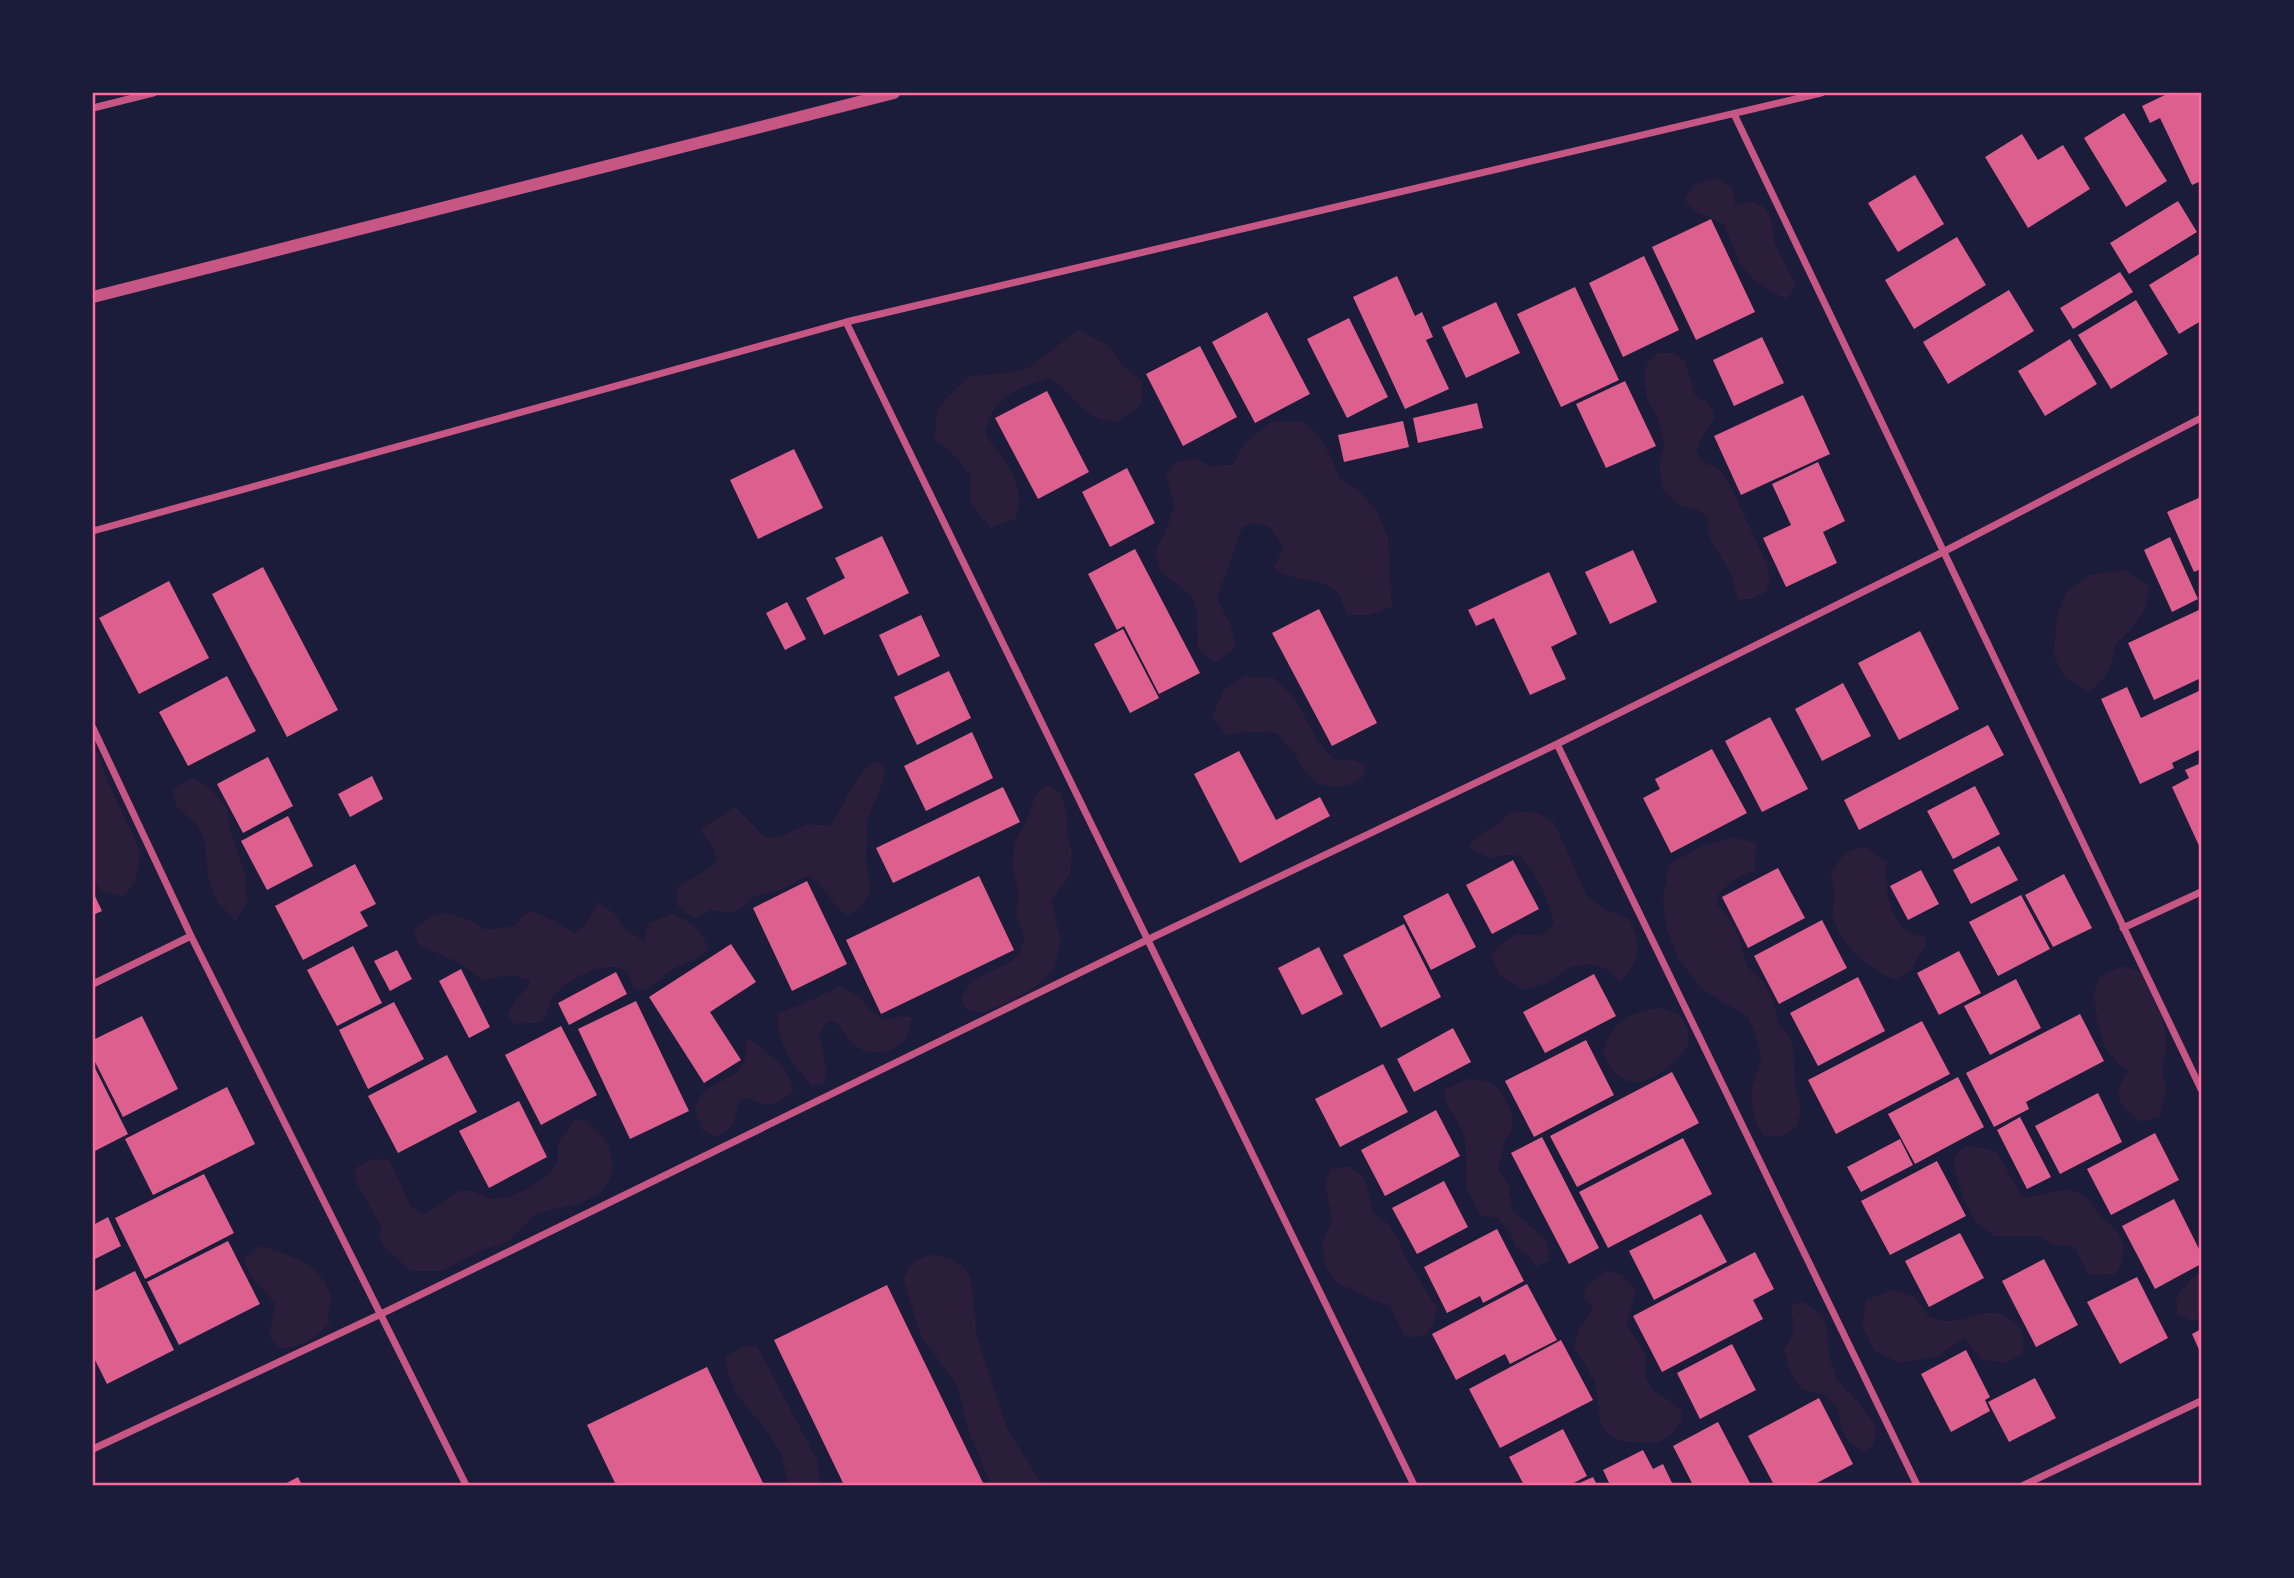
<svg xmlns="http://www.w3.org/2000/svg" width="2294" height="1578" font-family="Quicksand,sans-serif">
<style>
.green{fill:#2a1e3b}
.building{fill:#dd5f8e}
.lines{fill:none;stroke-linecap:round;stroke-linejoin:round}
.minor{stroke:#c65784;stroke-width:7}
.tertiary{stroke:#c65784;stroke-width:12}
.neatline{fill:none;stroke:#ff6b9d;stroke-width:2.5}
</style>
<rect width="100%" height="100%" fill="#1b1b3a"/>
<path class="green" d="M1715,178c17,9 21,8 19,28l18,-5 12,6 7,12 3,23 22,44 -9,14 -34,-20 -13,-17 -16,-39 -29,-12 -11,-13 12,-15z
M1078,330l31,16 14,20 19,16v22l-24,18c-41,-3 -38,-26 -70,-44 -33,12 -56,18 -63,56 21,30 41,46 31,84l-25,10 -20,-23v-29l-15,-19 -22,-19 4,-30 31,-32 34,-3 25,-5z
M1658,353h17l11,9 8,32 15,10 6,13 -13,20 -6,15 7,9 16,8 11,16 37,79 3,14 -4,14 -14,7 -14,1c-4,-9 -4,-19 -8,-27 -9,-22 -25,-27 -22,-56l-11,-7 -19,-5 -15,-15 -3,-16v-16l4,-11 -1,-8 -6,-23 -9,-15 -3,-16v-15l4,-10z
M1302,421l16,14 11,18 10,25 18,11 18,19 13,28 4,71 -22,8h-23c-2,-6 -5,-15 -9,-21 -17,-20 -46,-10 -65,-26l11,-20 -15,-21 -15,-4 -12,5 -25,71 12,22 7,27 -21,15 -17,-14 -1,-39 -6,-15 -31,-24 -5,-19 10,-19 10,-28 -9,-30 9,-13 20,-4 16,8 21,-1 12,-21 27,-22z
M2124,570l25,16c-1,30 -16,40 -35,61 0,21 -9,31 -24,45l-25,-14 -11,-22 3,-40 10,-25 22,-16z
M1244,676l30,2 21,21 24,44 16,18 17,-2 14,7 -3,11 -14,9 -15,1 -16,-3 -14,-13 -9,-17 -19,-21 -25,-1 -25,3 -14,-19 12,-26z
M93,749l6,5 7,24 34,72 -4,31 -12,16 -24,-7 -7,-14z
M874,761l11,4c-2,27 -11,34 -18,57 -1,5 0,10 0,16 1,5 -1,11 -1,16 1,32 15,40 -18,62 -19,-12 -21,-31 -40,-40l-25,13 -30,8 -11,11 -13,5 -18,-3 -17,9 -18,-15 2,-18 27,-15 12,-10 -2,-9 -15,-23 35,-22 30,30h15l27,-13 23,2c15,-22 23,-48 44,-65z
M189,779h6l14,8 18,21 3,22 15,43 2,30 -11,18 -18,-18 -10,-24 -3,-39 -10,-17 -18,-16 -5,-17z
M1047,784l15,10 5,22v18l5,16 -2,25 -19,25 10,42 -8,28 -18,17 -30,17 -23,8 -16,-2 -5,-12 12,-18 40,-19 7,-8 4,-15 -7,-22 1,-26 -6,-23 3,-26 13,-23 7,-23z
M1535,811l19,11 33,74 19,14 23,8c11,24 14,46 -10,63l-13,-13 -15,-4 -23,4 -20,15 -25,7 -24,-15 -8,-20 13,-14 13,-7 23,1 14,-10c-4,-23 -17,-52 -34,-69l-15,-1 -14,4 -23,-11 7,-10 23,-14 12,-11z
M1734,837l22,6 -1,27 -20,9 -17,15 -1,11 11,11 7,12 12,38 16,16 10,18 6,26 7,5 7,15 2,41 6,21 -3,17 -14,11h-20l-10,-17 -3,-30 10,-30 -5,-23 -9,-20 -43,-25 -25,-31 -12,-31 -4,-30 6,-35 33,-18z
M1865,846l22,17c-3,20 2,57 21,68 5,3 12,4 17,6l1,10 -9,11 -5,11 -15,11c-25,-7 -59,-37 -64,-64 -1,-7 1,-15 1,-22 -1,-7 -2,-14 -3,-22l14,-19z
M598,902l17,12 10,15 19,12 4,-18 25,-9c19,8 28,16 36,35l-13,10 -20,8 -31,24 -11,-2c-3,-6 -4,-15 -11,-19 -17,-11 -59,12 -70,27 -5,7 -5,17 -11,25l-27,2 -8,-8c5,-14 16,-22 24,-35l-20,-6 -29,5 -19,-15 -44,-20 -6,-14 16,-14 17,-4 21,6 21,11 27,-4 8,-11 9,-4 23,10 19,12 11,-8z
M2122,966l18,5 21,45 4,15 1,19 -4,20 4,20 -6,26 -20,6c-20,-17 -31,-27 -11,-51l-10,-6 -14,-17 -8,-29 -3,-26 6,-16z
M839,986l20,10 13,16 12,8 14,-4 14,1c-1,6 -2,12 -4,17 -9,20 -38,24 -54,11 -7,-5 -12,-16 -18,-23l-8,-1 -9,14 7,32 -1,16 -13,3c-18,-20 -37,-44 -34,-72 21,-10 41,-16 61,-28z
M1661,1008l18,6 9,15 1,16c-13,16 -43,48 -66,34 -11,-5 -15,-17 -20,-27 9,-31 27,-40 58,-44z
M750,1039c21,17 38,25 43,52 -18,16 -25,16 -46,7l-9,5c-3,19 -4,25 -22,34l-14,-7 -7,-21c2,-5 3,-11 7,-15 21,-19 47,-15 44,-52z
M1466,1079l23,2 13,12 11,23 -1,13 -9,17 -5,24 11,15 3,25 34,30 4,20 -14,7 -5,-8 -15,-12 -6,-14 -12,-15 -18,-3 -13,-26 -2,-54 -19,-32 -2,-13z
M574,1120h11l22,21 6,20 -1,14 -11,17 -22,12 -42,9 -30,29 -29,10 -35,19h-32l-25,-22 -7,-10 2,-13 -25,-44 -1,-14 16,-9 18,1 22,46 11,9 13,-7 24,-18 13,1 19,8 18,-2 19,-9 21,-14 9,-13v-18z
M1966,1145l30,6 26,45c17,3 32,-8 48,-6 15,2 20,13 29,24 3,5 8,7 12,11 16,14 16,34 4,49l-26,2 -14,-29 -24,-3 -11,-8h-46l-20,-15 -11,-24 -8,-26 -1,-13z
M1350,1166l14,12 9,34 15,12 10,15 9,22 30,47 -3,14 -9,13 -19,3 -16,-31 -52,-23 -14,-18 -1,-26 9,-17 -7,-40 5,-14z
M260,1245c34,14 55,13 72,51l-4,17 2,9c-13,16 -31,26 -51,26l-10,-13 7,-31 -24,-26 -8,-18z
M934,1254l20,6 12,10 5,9 6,57 26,81 7,17 33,51h-52l-23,-56 -11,-44 -35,-47 -19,-59c7,-16 14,-21 31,-25z
M1606,1270l15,4 15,16 -10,34 13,19 7,15 -1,18 6,12 30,21 2,11 -13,15 -12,8 -33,-1 -15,-6 -9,-11 -6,-43 -21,-36 6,-20 13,-16 -1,-4 -8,-7 1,-11z
M2201,1272v46l-10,3 -14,-7 -1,-16 14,-18z
M1892,1290c6,2 16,3 21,6 9,6 10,19 22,23 25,9 49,-17 74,-1 15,10 15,21 13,37l-17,8 -23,-3 -18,-22 -27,19 -37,6 -26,-12 -12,-26 4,-25z
M1803,1301l19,14 5,13 2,28 8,23 28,31 11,17 -2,17 -10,9c-18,-12 -25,-21 -25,-43l-14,-15 -23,-5 -12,-17 -6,-23 10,-18 -3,-27z
M743,1346h14l60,114 3,25h-32l-7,-32 -15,-23 -29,-35 -9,-20 -3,-18z"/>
<path class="building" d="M2169,93h32v88l-9,4 -32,-67 -10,5 -8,-17z
M2124,113l43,68 -41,26 -42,-69z
M2022,134l16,26 25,-15 27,44 -62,39 -43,-71z
M1915,175l29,49 -46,28 -30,-49z
M2178,201l19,31 -68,42 -19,-31z
M1711,219l44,93 -59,28 -44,-93z
M1957,237l29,48 -72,44 -29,-49z
M2201,253v68l-22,13 -30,-49z
M1644,256l35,74 -56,27 -34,-74z
M2120,272l13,20 -60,37 -13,-21z
M1397,276l18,40 7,-4 11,25 -7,3 23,49 -44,20 -52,-112z
M1575,287l44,93 -58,27 -44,-93z
M2009,290l25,41 -86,53 -25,-42z
M2136,300l32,54 -57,35 -33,-54z
M1496,302l24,51 -54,25 -24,-51z
M1267,312l43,82 -55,29 -43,-81z
M1349,318l39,79 -41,21 -40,-79z
M1762,337l22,46 -50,23 -21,-46z
M2070,339l27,45 -52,32 -27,-45z
M1200,346l37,71 -54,29 -37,-72z
M1625,381l31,65 -50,22 -30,-64z
M1047,391l42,81 -51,27 -43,-81z
M1803,395l27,59 -89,41 -27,-59z
M1477,403l6,25 -65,15 -5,-25z
M1403,421l6,26 -65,15 -6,-27z
M794,449l29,59 -65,31 -28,-59z
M1818,462l27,59 -22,11 14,31 -51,24 -23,-49 28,-13 -19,-41z
M1127,468l28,55 -45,24 -28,-55z
M2201,497v72l-7,3 -27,-60z
M882,536l27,57 -85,42 -18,-37 39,-20 -10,-20z
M2170,537l28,62 -26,13 -28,-62z
M1135,549l65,124 -41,21 -35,-68 -7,4 -29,-56z
M1633,550l24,52 -47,22 -25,-52z
M263,567l75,143 -51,27 -75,-143z
M1549,572l28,62 -26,13 15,32 -36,16 -36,-77 -18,8 -8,-16z
M169,581l40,77 -70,36 -40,-76z
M787,602l19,37 -21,11 -19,-37z
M1319,609l58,114 -45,23 -60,-113z
M2201,609v69l-47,22 -26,-57z
M921,615l19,41 -42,20 -19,-41z
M1123,629l36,69 -29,15 -36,-69z
M1920,631l39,78 -60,31 -41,-77z
M949,671l22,47 -54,27 -23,-48z
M227,676l29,55 -68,35 -29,-54z
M1843,683l28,53 -49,25 -27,-52z
M2127,687l14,31 60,-28v59l-29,14 2,5 -34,16 -39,-85z
M1770,717l38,72 -46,23 -37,-71z
M1988,725l16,30 -145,75 -15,-30z
M972,732l21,46 -67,33 -22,-45z
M1712,749l35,64 -76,40 -28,-55 17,-9 -5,-10z
M1239,751l37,69 44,-23 10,19 -90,47 -46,-89z
M268,757l25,49 -50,27 -26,-49z
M2201,763v87l-29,-63 17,-9 -4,-8z
M372,776l11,23 -33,18 -12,-23z
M1975,786l25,48 -47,25 -26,-48z
M1003,787l17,35 -127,61 -17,-35z
M288,816l25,50 -46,24 -26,-49z
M1999,846l19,34 -47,24 -18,-34z
M1513,860l26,49 -47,25 -26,-49z
M355,864l21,40 -16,8 8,14 -65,34 -28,-54z
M1778,868l27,50 -57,30 -26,-51z
M1921,870l18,34 -31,16 -18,-34z
M2064,874l28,54 -39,19 -28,-52z
M979,876l35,74 -133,64 -35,-74z
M807,881l40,83 -55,27 -39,-83z
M93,892l9,19 -9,4z
M1448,893l28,54 -45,23 -28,-54z
M2021,895l29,54 -52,27 -29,-54z
M1822,920l25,48 -68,36 -25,-48z
M1404,924l37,73 -60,31 -38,-73z
M731,944l25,38 -46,30 31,48 -37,23 -55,-86z
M353,946l29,57 -45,23 -30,-56z
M1319,947l24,47 -41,21 -24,-47z
M397,950l15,29 -22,12 -16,-30z
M1959,951l22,42 -42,22 -22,-42z
M461,969l29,58 -21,11 -30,-57z
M616,972l11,22 -58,31 -11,-22z
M1594,974l22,42 -71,37 -22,-41z
M1858,977l27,54 -67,35 -28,-53z
M2016,979l25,49 -51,27 -26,-49z
M636,1001l53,110 -59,28 -52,-110z
M394,1002l30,57 -56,30 -29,-59z
M2080,1014l24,47 -78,41 3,7 -35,18 -28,-54z
M142,1016l36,73 -55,28 -30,-59v-18z
M1922,1021l28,53 -114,60 -28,-54z
M561,1026l36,69 -56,30 -36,-70z
M1453,1028l18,34 -57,30 -17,-33z
M1586,1040l28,55 -80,42 -29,-56z
M447,1055l30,57 -79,41 -30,-57z
M93,1064l35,70 -35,18z
M1383,1064l25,48 -68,35 -25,-48z
M1672,1072l27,51 -122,64 -27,-51z
M1958,1077l26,50 -69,37 -27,-50z
M227,1087l28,57 -102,51 -28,-56z
M2098,1093l24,49 -62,32 -25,-48z
M519,1101l28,56 -58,31 -30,-57z
M1436,1110l24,46 -75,40 -24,-46z
M2020,1117l31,60 -24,12 -30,-59z
M2155,1133l24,47 -68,35 -24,-46z
M1542,1137l57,111 -30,16 -58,-111z
M1683,1138l29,56 -104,54 -29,-56z
M1900,1139l13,26 -52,27 -14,-25z
M1937,1161l29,55 -76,39 -29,-54z
M204,1174l30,59 -89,46 -30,-61z
M1444,1181l24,46 -51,27 -25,-46z
M2174,1199l27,54v11l-46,25 -33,-63z
M1701,1214l26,48 -73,38 -25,-49z
M108,1217l13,29 -28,14v-35z
M1497,1229l27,52 -41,22 -3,-7 -33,17 -23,-46z
M1960,1233l24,45 -55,29 -24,-46z
M228,1241l32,63 -81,41 -32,-63z
M1755,1252l19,37 -21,11 10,19 -101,53 -29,-56z
M2044,1259l34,66 -42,22 -34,-66z
M135,1271l39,79 -67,34 -14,-28v-64z
M2137,1277l31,61 -48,26 -33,-62z
M1527,1284l30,56 -47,24 -5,-10 -49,26 -24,-46z
M887,1285l97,200h-140l-70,-145z
M2201,1329v25l-9,-20z
M1561,1340l32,60 -93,48 -31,-59z
M1732,1344l24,46 -56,29 -23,-46z
M1966,1350l24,47 -5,3 5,11 -39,21 -30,-58z
M707,1367l57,118h-148l-29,-60z
M2035,1378l21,40 -47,24 -21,-40z
M1819,1398l34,66 -40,21h-39l-26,-49z
M1718,1422l33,63h-58l-20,-39z
M1563,1429l24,47 -17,9h-46l-15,-28z
M1643,1450l10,19 10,-5 10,21h-63l-7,-15z
M298,1477l4,8h-19z
M1593,1477l4,8h-22z"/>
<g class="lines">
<path class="minor" d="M93,108l60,-15
M1734,114l467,975
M846,322l568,1163
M93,531l753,-209 975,-229
M93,728l98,208 275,549
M1557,744l360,741
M2123,928l78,-36
M93,984l98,-48
M93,1449l288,-135 766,-374 410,-196 386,-192 258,-134
M2024,1485l177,-84"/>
<path class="tertiary" d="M93,297l801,-204"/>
</g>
<rect width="2294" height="1578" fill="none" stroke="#1b1b3a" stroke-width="189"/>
<rect x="94" y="94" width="2106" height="1390" class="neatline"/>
</svg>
